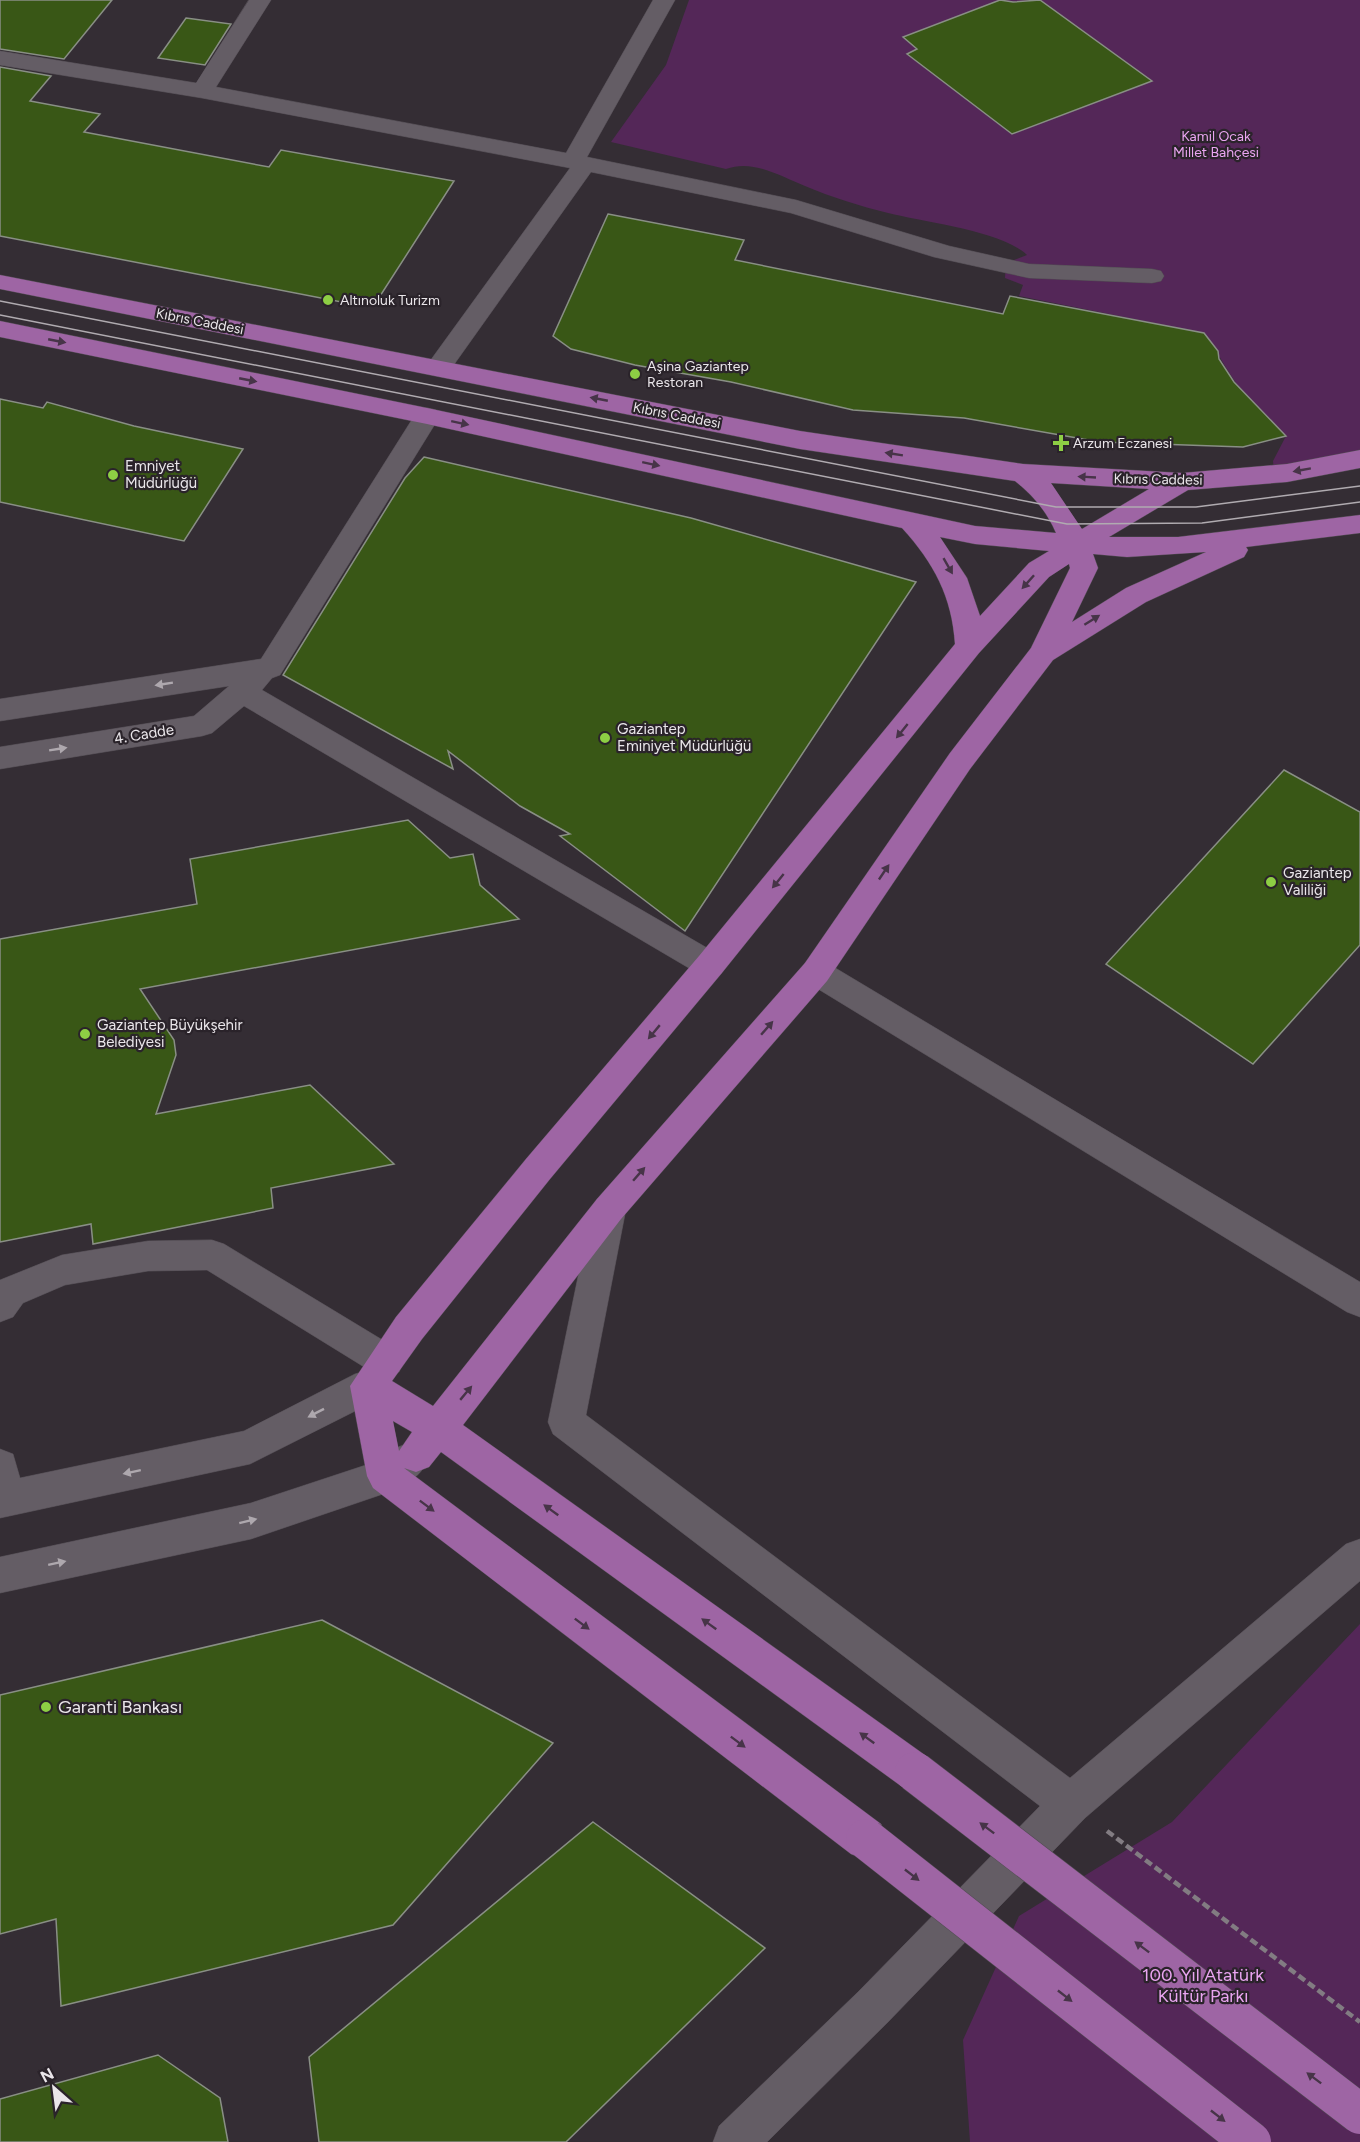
<svg xmlns="http://www.w3.org/2000/svg" width="1360" height="2142" font-family="Figtree,sans-serif">
<style>
.green{fill:#542758}
.building{fill:#395716;stroke:#898f85;stroke-width:1.5}
.lines{fill:none;stroke-linecap:round;stroke-linejoin:round}
.minor-casing{stroke:#514b52;stroke-width:1}
.major-casing{stroke:#514b52;stroke-width:1}
.path{stroke:#827c82;stroke-width:4.5;stroke-dasharray:8 4;stroke-linecap:butt}
.minor{fill:#645d65;fill-rule:evenodd}
.major{fill:#9e65a4;fill-rule:evenodd}
.tram{stroke:#b0abb0;stroke-width:1.5}
.major-bridge-casing{stroke:#514b52;stroke-width:41;stroke-linecap:butt}
.major-bridge{stroke:#9e65a4;stroke-width:40}
.oneway{fill:#473448}
.oneway2{fill:#aea8ae}
.poi-dot{fill:#8dce44;stroke:#2a232a;stroke-width:2}
.labels{text-anchor:middle;stroke-width:4.5;stroke-linejoin:round;paint-order:stroke}
.far-park-label{font-size:14px;fill:#eaa5f1;stroke:#2a232a}
.far-poi-label{font-size:14px;fill:#eae6ea;stroke:#2a232a;text-anchor:start}
.far-street-label{font-size:14px;fill:#eae6ea;stroke:#2a232a}
.poi-label{font-size:15px;fill:#eae6ea;stroke:#2a232a;text-anchor:start}
.street-label{font-size:15px;fill:#eae6ea;stroke:#2a232a}
.near-poi-label{font-size:18px;fill:#eae6ea;stroke:#2a232a;text-anchor:start}
.near-park-label{font-size:18px;fill:#eaa5f1;stroke:#2a232a}
</style>
<rect width="100%" height="100%" fill="#342d34"/>
<path class="green" d="M689,0h671v452l-86,19 -1,-10 13,-25c-18,-18 -39,-35 -52,-56 -11,-16 -18,-31 -30,-47l-185,-37 4,-11 -18,-7 1,-15 21,-8c-25,-24 -103,-33 -139,-42 -28,-7 -57,-16 -83,-27 -25,-10 -52,-27 -79,-17l-115,-27 55,-77z
M1360,1624v518h-390l-7,-102 56,-124 153,-94z"/>
<path class="building" d="M0,0h112l-48,59 -64,-10z
M1000,0l13,2 27,-2 112,81 -140,53 -105,-80 10,-5 -14,-12z
M186,18l45,6 -26,41 -47,-7z
M0,67l51,9 -21,25 70,13 -16,18 185,35 12,-17 173,31 -72,112 -8,8 -17,4 -357,-69z
M608,214l136,26 -9,20 268,54 7,-18 194,37 14,18 1,8 15,23 52,54 -43,11 -143,-5 -136,-24 -111,-8 -122,-28 -96,-17 -64,-16 -18,-13z
M0,399l43,9 4,-6 87,24 109,23 -59,92 -184,-39z
M424,457l267,61 225,64 -231,349 -125,-95 10,-2 -50,-28 -72,-55 5,18 -170,-94 122,-197z
M1284,770l76,42v133l-107,119 -147,-100z
M408,820l42,38 23,-4 7,31 39,34 -379,70 34,51 2,15 -20,59 154,-29 84,79 -123,24 2,20 -180,36 -2,-20 -91,18v-303l197,-35 -7,-45z
M322,1620l231,123 -160,182 -332,81 -5,-87 -56,15v-239z
M593,1822l172,126 -199,194h-247l-10,-85z
M158,2055l62,43 8,44h-228v-43z"/>
<g class="lines">
<defs>
<path id="minor" d="M249,0h22l-55,87 350,66 87,-153h22l-88,157 209,43 153,46 80,18 123,5 9,2 3,5 -3,5 -9,2 -123,-5 -95,-21 -143,-44 -200,-41 -143,201 -9,2 -9,-2 -4,-6 4,-6 140,-193 -368,-70 -202,-33v-14l196,32z
M427,408l9,2 4,6 -160,259 -8,3 -10,12 459,266 5,9 -5,9 -11,4 -11,-4 -455,-268 -32,27 -10,3 -202,33v-22l194,-31 35,-30 -229,35v-22l261,-40 157,-249z
M816,959l11,4 533,319v35l-13,-5 -542,-331 -5,-9 5,-9z
M609,1194l12,5 5,10 -40,206 484,363 276,-234 14,-5v42l-275,237 -197,204 -121,120h-54l6,-16 139,-134 182,-186 -487,-372 -5,-12 44,-213 5,-10z
M212,1240l12,4 175,106 5,11 -5,11 -13,5 -5,-2 5,11 -5,12 -131,66 -250,54v-69l13,5 7,24 224,-47 111,-57 14,-4 -162,-100 -59,1 -83,14 -42,18 -10,14 -13,5v-42l62,-25 86,-14z
M409,1443l13,5 6,12c-8,18 -24,26 -42,33l-135,46 -251,54v-36l251,-54 124,-41 21,-14z"/>
<path id="major" d="M0,275l800,156 223,33 159,9 105,-9 73,-14v18l-73,14 -99,8 -79,47h69l182,-22v18l-114,14 2,3 -4,7 -98,45 -93,58 -83,109 -143,212 -206,238 -158,206 466,333 6,14 -6,14 -14,6 -14,-6 -460,-334 -12,15 -13,5 -12,-4 477,356 6,15 -6,15 -15,6 -15,-6 -478,-366 -6,-12 -17,-90 46,-69 130,-158 173,-203 256,-312c-3,-47 -21,-81 -53,-116l-475,-104 -427,-87v-16l427,87 548,118 81,7c-9,-21 -23,-38 -41,-52l-215,-32 -800,-160zM1051,483l98,6 -67,40zM940,537l35,7 74,7 -20,12 -49,53 -13,-38zM1206,552l-80,36 -54,34 26,-54 -5,-14 34,3zM1069,564l1,4 -39,80 -81,105 -145,210 -208,236 -164,207 -41,-25 30,-42 128,-160 171,-205 258,-321 70,-76zM393,1421l19,11 -13,19z"/>
</defs>
<use href="#minor" class="minor-casing"/>
<use href="#major" class="major-casing"/>
<path class="path" d="M1107,1831l253,191"/>
<use href="#minor" class="minor"/>
<use href="#major" class="major"/>
<path class="tram" d="M0,301l1056,206h140l164,-21
M0,315l1067,209 135,-1 158,-21"/>
<defs>
<path id="major-bridge" d="M915,1772l445,342
M866,1839l385,303"/>
</defs>
<use href="#major-bridge" class="major-bridge-casing"/>
<use href="#major-bridge" class="major-bridge"/>
</g>
<defs><path id="oneway-solid" d="M-6-.8H1V-3.2L6.5 0L1 3.2V.8H-6Z" transform="scale(1.5)"/></defs>
<g class="oneway">
<use href="#oneway-solid" transform="translate(57 341) rotate(11)"/>
<use href="#oneway-solid" transform="translate(248 380) rotate(11)"/>
<use href="#oneway-solid" transform="translate(599 399) rotate(-169)"/>
<use href="#oneway-solid" transform="translate(460 423) rotate(12)"/>
<use href="#oneway-solid" transform="translate(894 454) rotate(-171)"/>
<use href="#oneway-solid" transform="translate(651 464) rotate(12)"/>
<use href="#oneway-solid" transform="translate(1302 470) rotate(170)"/>
<use href="#oneway-solid" transform="translate(1087 477) rotate(-177)"/>
<use href="#oneway-solid" transform="translate(948 566) rotate(60)"/>
<use href="#oneway-solid" transform="translate(1028 582) rotate(132)"/>
<use href="#oneway-solid" transform="translate(1092 620) rotate(-32)"/>
<use href="#oneway-solid" transform="translate(902 731) rotate(129)"/>
<use href="#oneway-solid" transform="translate(884 872) rotate(-56)"/>
<use href="#oneway-solid" transform="translate(778 881) rotate(129)"/>
<use href="#oneway-solid" transform="translate(767 1028) rotate(-49)"/>
<use href="#oneway-solid" transform="translate(654 1032) rotate(130)"/>
<use href="#oneway-solid" transform="translate(639 1174) rotate(-49)"/>
<use href="#oneway-solid" transform="translate(466 1393) rotate(-50)"/>
<use href="#oneway-solid" transform="translate(427 1506) rotate(37)"/>
<use href="#oneway-solid" transform="translate(551 1510) rotate(-144)"/>
<use href="#oneway-solid" transform="translate(582 1624) rotate(37)"/>
<use href="#oneway-solid" transform="translate(709 1624) rotate(-144)"/>
<use href="#oneway-solid" transform="translate(867 1738) rotate(-144)"/>
<use href="#oneway-solid" transform="translate(738 1742) rotate(37)"/>
<use href="#oneway-solid" transform="translate(987 1828) rotate(-143)"/>
<use href="#oneway-solid" transform="translate(912 1875) rotate(38)"/>
<use href="#oneway-solid" transform="translate(1142 1947) rotate(-143)"/>
<use href="#oneway-solid" transform="translate(1065 1996) rotate(38)"/>
<use href="#oneway-solid" transform="translate(1314 2078) rotate(-143)"/>
<use href="#oneway-solid" transform="translate(1218 2116) rotate(38)"/>
</g>
<g class="oneway2">
<use href="#oneway-solid" transform="translate(164 684) rotate(171)"/>
<use href="#oneway-solid" transform="translate(58 749) rotate(-9)"/>
<use href="#oneway-solid" transform="translate(316 1413) rotate(153)"/>
<use href="#oneway-solid" transform="translate(132 1472) rotate(168)"/>
<use href="#oneway-solid" transform="translate(248 1521) rotate(-14)"/>
<use href="#oneway-solid" transform="translate(57 1563) rotate(-12)"/>
</g>
<g class="poi-dot">
<circle cx="328" cy="300" r="6"/>
<circle cx="635" cy="374" r="6"/>
<path d="M1058 434h6v6h6v6h-6v6h-6v-6h-6v-6h6z"/>
<circle cx="113" cy="475" r="6"/>
<circle cx="605" cy="738" r="6"/>
<circle cx="1271" cy="882" r="6"/>
<circle cx="85" cy="1034" r="6"/>
<circle cx="46" cy="1707" r="6"/>
</g>
<g class="labels">
<g class="far-park-label">
<text x="1216" y="141">Kamil Ocak<tspan x="1216" dy="16">Millet Bahçesi</tspan></text>
</g>
<g class="far-poi-label">
<text x="340" y="305">Altınoluk Turizm</text>
<text x="647" y="371">Aşina Gaziantep<tspan x="647" dy="16">Restoran</tspan></text>
<text x="1073" y="448">Arzum Eczanesi</text>
</g>
<g class="far-street-label">
<text transform="translate(200 321) rotate(11)" y="5">Kıbrıs Caddesi</text>
<text transform="translate(677 415) rotate(11)" y="5">Kıbrıs Caddesi</text>
<text transform="translate(1158 479) rotate(1)" y="5">Kıbrıs Caddesi</text>
</g>
<g class="poi-label">
<text x="125" y="471">Emniyet<tspan x="125" dy="17">Müdürlüğü</tspan></text>
<text x="617" y="734">Gaziantep<tspan x="617" dy="17">Eminiyet Müdürlüğü</tspan></text>
<text x="1283" y="878">Gaziantep<tspan x="1283" dy="17">Valiliği</tspan></text>
<text x="97" y="1030">Gaziantep Büyükşehir<tspan x="97" dy="17">Belediyesi</tspan></text>
</g>
<g class="street-label">
<text transform="translate(144 734) rotate(-9)" y="5">4. Cadde</text>
</g>
<g class="near-poi-label">
<text x="58" y="1713">Garanti Bankası</text>
</g>
<g class="near-park-label">
<text x="1203" y="1981">100. Yıl Atatürk<tspan x="1203" dy="21">Kültür Parkı</tspan></text>
</g>
</g>
<g transform="translate(54 2088) rotate(332)" stroke="#2a232a" stroke-width="4.5" paint-order="stroke">
<path d="M0-4.5L10 22L0 15L-10 22Z" fill="#eae6ea"/>
<text y="-9" font-size="16" font-weight="bold" text-anchor="middle" fill="#eae6ea">N</text>
</g>
</svg>
